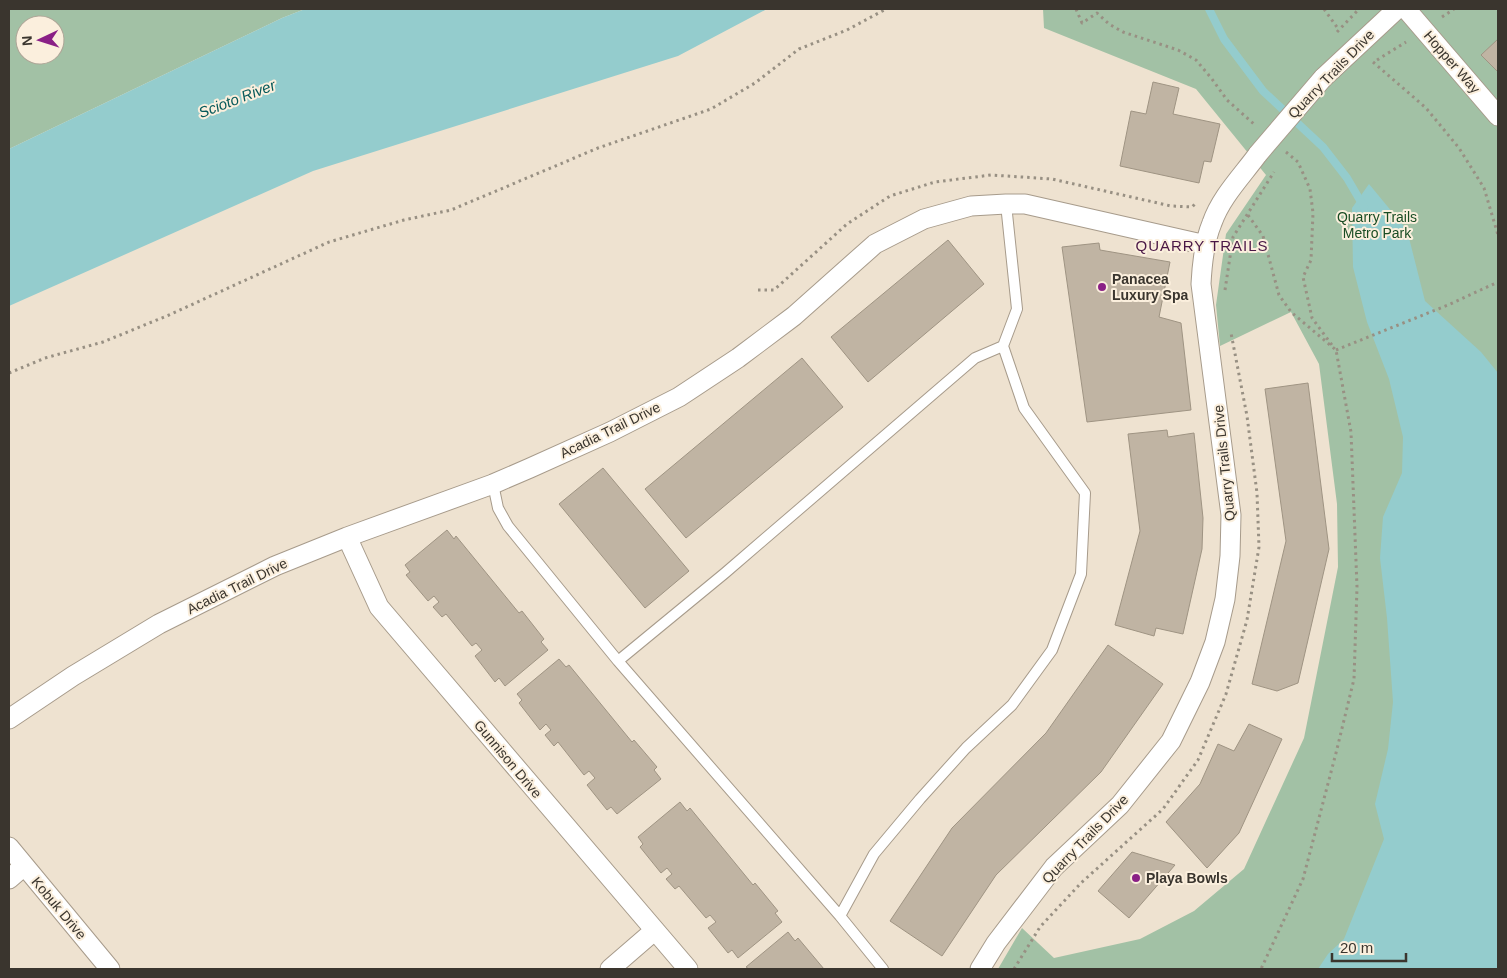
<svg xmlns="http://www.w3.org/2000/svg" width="1507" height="978" font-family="Arial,sans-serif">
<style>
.green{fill:#a2c1a5;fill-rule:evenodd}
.water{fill:#94cccd}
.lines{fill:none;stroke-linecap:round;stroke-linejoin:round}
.stream{stroke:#94cccd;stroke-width:8}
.building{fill:#c0b4a3;stroke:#9f9483}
.service-casing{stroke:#a79b8b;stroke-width:12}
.minor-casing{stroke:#a79b8b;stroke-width:21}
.path{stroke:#989083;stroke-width:3;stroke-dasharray:2.5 4;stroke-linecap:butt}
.service{stroke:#fff;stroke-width:10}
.minor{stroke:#fff;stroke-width:19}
.minor-bridge-casing{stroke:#a79b8b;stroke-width:21;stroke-linecap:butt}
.minor-bridge{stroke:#fff;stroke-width:19}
.poi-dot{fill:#8a2086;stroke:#fbefdd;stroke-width:2}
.labels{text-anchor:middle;stroke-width:4;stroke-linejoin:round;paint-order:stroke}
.street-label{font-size:14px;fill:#3a352e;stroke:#fbefdd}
.park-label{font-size:14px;fill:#184c23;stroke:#fbefdd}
.poi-label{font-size:14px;font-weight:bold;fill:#3a352e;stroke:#fbefdd;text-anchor:start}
.water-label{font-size:15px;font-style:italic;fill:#05595a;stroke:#fbefdd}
.neighbourhood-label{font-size:15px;letter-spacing:1px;fill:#491746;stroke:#fbefdd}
</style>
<rect width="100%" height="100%" fill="#eee2d0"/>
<path class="green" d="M9,9h296l-23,9 -273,131zM25,25h30v30h-30z
M1043,9h455v960h-500l24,-41 32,30 86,-19 54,-28 50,-42 60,-131 34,-171 -1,-63 -18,-140 -28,-52 -71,34 -4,-41 10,-71 40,-59 -70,-86 -152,-61z"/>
<path class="water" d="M305,9h462l-89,47 -365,115 -304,135v-157l273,-131z
M1369,184l38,46 18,71 56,51 17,21v596h-180l10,-15 16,-15 40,-100 -9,-35 13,-55 5,-47 -6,-84 -7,-60 3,-41 19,-44 1,-36 -14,-58 -22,-57 -14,-55 -1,-59z"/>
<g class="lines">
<path class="stream" d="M1209,9l15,30 39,52 60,56 24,31 17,29"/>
</g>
<path class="building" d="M1498,39v33l-17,-17z
M1153,82l26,6 -6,26 47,10 -9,38 -7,-1 -5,22 -79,-17 11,-55 15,3z
M948,240l36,44 -116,98 -37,-45z
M1099,243l1,7 70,12 -11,55 22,6 10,87 -104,12 -25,-175z
M802,358l41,49 -157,131 -41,-49z
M1308,383l21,166 -31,134 -21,8 -25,-7 34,-143 -21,-152z
M1167,430l1,7 26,-4 9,85 -1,31 -19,85 -27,-6 -2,8 -39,-11 25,-94 -12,-97z
M603,468l86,103 -44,37 -86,-104z
M447,530l7,9 2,-3 63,77 3,-2 22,28 -3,3 7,8 -43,36 -6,-8 -4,4 -20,-26 7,-6 -6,-7 -4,3 -26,-32 -4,3 -9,-10 6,-5 -5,-6 -6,5 -22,-26 4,-3 -5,-7z
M1108,645l55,39 -62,88 -105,103 -54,81 -52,-35 62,-93 94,-95z
M559,659l7,8 3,-2 63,77 2,-2 23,27 -3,3 7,9 -44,35 -6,-7 -4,3 -20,-25 8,-7 -6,-7 -5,4 -26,-33 -4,4 -9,-11 6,-5 -5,-6 -6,6 -21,-27 3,-3 -5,-6z
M1249,724l33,15 -43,94 -32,35 -41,-46 34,-38 18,-40 16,7z
M680,802l7,9 3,-3 63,77 2,-2 23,28 -3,2 7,9 -44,36 -6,-8 -4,3 -20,-25 8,-6 -6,-7 -4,3 -27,-32 -4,3 -9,-10 6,-5 -5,-6 -6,5 -21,-26 3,-3 -5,-7z
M1132,852l43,13 -46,53 -31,-27z
M788,932l7,9 3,-3 26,31h-75l-3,-2z"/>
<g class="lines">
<defs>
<path id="service" d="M493,484l5,24 10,18 110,135 222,255 43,53
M618,661l107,-88 250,-215 28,-12 14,-37 -11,-105
M840,916l34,-62 46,-55 46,-51 46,-43 40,-55 29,-76 4,-81 -61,-85 -21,-62"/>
<path id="minor" d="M1406,9l92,107
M1323,78l74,-69
M347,537l32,70 309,362
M9,719l64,-43 86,-52 116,-58 72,-29 146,-53 37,-16 80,-36 69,-35 59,-39 56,-42 81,-72 49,-25 47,-13 35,-2h19l181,41
M9,847l101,122
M9,879l15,-13
M610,969l44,-38
M980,969l16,-26 58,-76 66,-62 51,-64 29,-59 15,-40 10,-43 5,-43 1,-41 -30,-231c1,-20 3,-42 11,-61 9,-26 30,-47 46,-69"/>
</defs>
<use href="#service" class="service-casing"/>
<use href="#minor" class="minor-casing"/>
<path class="path" d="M1076,9l6,14 15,-10 12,11 14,8 55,18 18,10 16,19 15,21 28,25
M1324,9l15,21
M1442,17l12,-8
M1337,32l22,-23
M1377,60l29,-18
M1373,62l53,46 33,40 25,40 14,47
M1286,152l12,10 12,27 3,24 -2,47 -8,17 9,41 20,27
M1248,215l15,21 16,59 12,17 45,38 15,82 6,155 -3,92 -18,74 -33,126 -42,90
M758,290h16l73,-66 43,-28 45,-14 56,-7 61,4 119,27 21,1 4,-4
M1225,290l8,-53 41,-65
M1336,350l112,-45 50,-23
M9,373l36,-15 58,-16 66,-27 160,-73 75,-22 47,-10 147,-62 113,-39 44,-26 44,-34 48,-19 39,-21
M1014,969l26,-42 41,-44 82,-74 35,-49 28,-66 21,-74 12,-73 -2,-54 -10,-77 -16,-83"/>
<use href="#service" class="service"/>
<use href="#minor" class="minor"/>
<defs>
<path id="minor-bridge" d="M1258,154l65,-76"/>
</defs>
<use href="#minor-bridge" class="minor-bridge-casing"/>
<use href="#minor-bridge" class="minor-bridge"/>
</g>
<g class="poi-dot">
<circle cx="1102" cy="287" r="5"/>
<circle cx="1136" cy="878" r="5"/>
</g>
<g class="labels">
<g class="street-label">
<text transform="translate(1452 62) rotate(49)" y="5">Hopper Way</text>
<text transform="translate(1331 74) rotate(-46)" y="5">Quarry Trails Drive</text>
<text transform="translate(610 430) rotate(-26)" y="5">Acadia Trail Drive</text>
<text transform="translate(1224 463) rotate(-96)" y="5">Quarry Trails Drive</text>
<text transform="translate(237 586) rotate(-26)" y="5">Acadia Trail Drive</text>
<text transform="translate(508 759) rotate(50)" y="5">Gunnison Drive</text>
<text transform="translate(1085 839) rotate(-46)" y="5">Quarry Trails Drive</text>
<text transform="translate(59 908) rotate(50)" y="5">Kobuk Drive</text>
</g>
<g class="park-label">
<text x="1377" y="222">Quarry Trails<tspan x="1377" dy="16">Metro Park</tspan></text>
</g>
<g class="poi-label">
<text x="1112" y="284">Panacea<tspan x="1112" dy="16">Luxury Spa</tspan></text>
<text x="1146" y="883">Playa Bowls</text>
</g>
<g class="water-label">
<text transform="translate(237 99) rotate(-21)" y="5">Scioto River</text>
</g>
<g class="neighbourhood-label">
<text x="1202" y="251">QUARRY TRAILS</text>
</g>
</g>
<rect width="1507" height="978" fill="none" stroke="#3a352e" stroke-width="20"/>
<g transform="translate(40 40) rotate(266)"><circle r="24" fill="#fbefdd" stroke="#aea597"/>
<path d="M0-4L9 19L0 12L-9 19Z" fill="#8a2086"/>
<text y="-8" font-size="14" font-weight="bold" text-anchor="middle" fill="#3a352e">N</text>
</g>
<path d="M1332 953v8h74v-8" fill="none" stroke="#3a352e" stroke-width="2.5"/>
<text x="1340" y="953" font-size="15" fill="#3a352e" stroke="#fbefdd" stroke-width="4" paint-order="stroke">20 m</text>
</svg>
